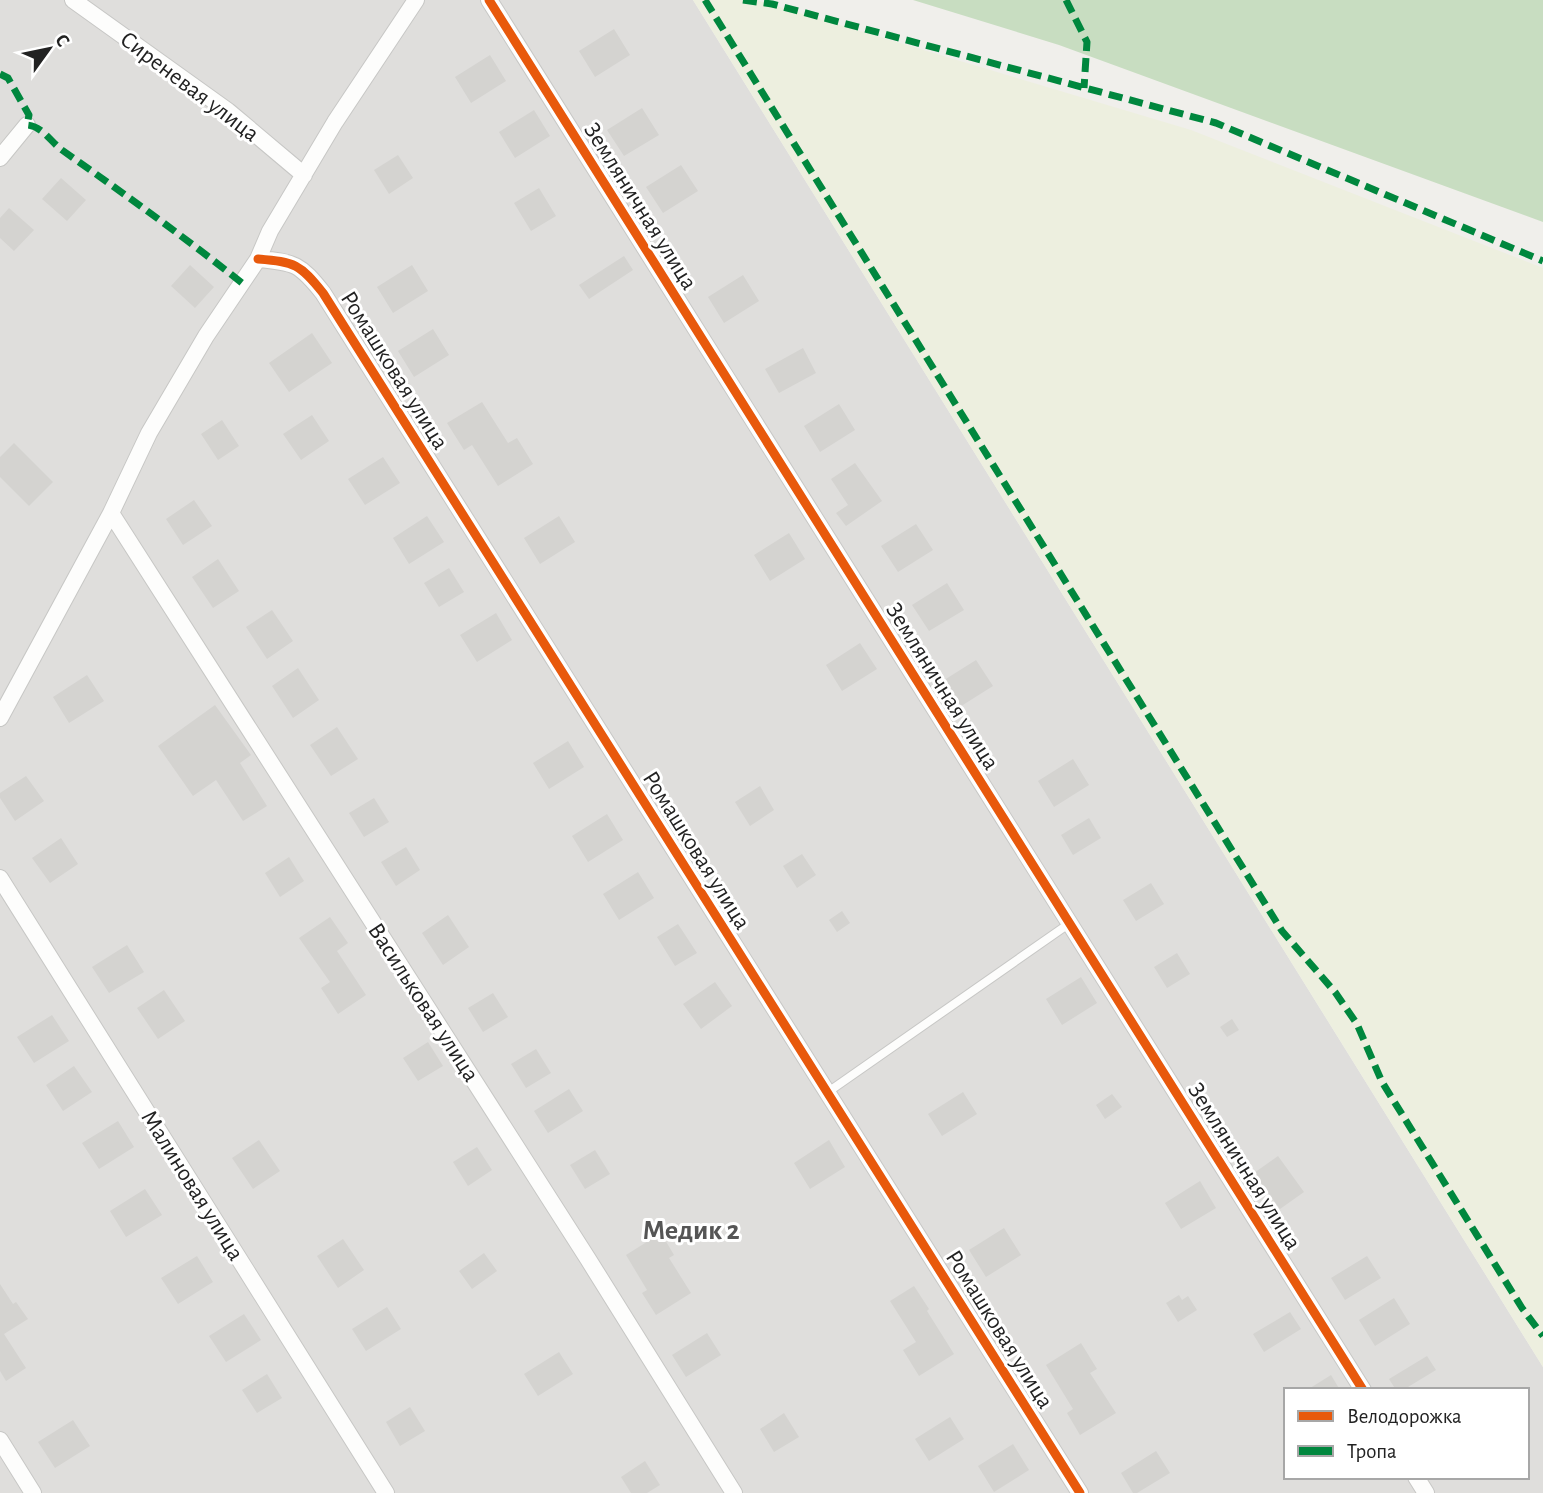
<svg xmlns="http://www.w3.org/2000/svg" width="1543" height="1493" font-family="'Alegreya Sans',sans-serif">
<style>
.residential{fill:#dfdedc;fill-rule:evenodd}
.farmland{fill:#edefdf}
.forest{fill:#c8ddc1}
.building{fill:#d4d3d0}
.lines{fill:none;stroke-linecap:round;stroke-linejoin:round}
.service-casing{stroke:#c7c7c5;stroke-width:10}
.minor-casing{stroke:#c7c7c5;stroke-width:18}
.service{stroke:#fdfdfc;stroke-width:8}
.minor{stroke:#fdfdfc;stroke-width:16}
.quiet{stroke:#00873e;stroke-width:7;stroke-dasharray:14 7;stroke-linecap:butt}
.cycleway-casing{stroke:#fff;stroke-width:13}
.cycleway{stroke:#e8590c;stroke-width:9}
.labels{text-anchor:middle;stroke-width:6;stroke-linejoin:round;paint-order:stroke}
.street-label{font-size:24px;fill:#222;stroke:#fff}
.quarter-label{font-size:28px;font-weight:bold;fill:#555;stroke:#fff}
</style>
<rect width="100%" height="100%" fill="#f0efeb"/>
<path class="residential" d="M0,0h693l850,1367v126h-1543zM1286,1390h241v87h-241z"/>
<path class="farmland" d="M693,0h63l435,130 352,138v1099z"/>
<path class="forest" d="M913,0h630v222l-484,-177z"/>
<path class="building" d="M614,29l16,26 -35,22 -16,-26z
M490,55l16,26 -35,22 -16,-26z
M642,108l17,27 -35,21 -17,-26z
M534,110l16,26 -35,22 -16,-26z
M398,155l15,23 -24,16 -15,-24z
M681,165l17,26 -35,22 -17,-26z
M61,178l25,22 -19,21 -25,-22z
M539,188l17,28 -25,15 -17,-28z
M9,208l25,22 -20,21 -14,-13v-20z
M624,256l9,14 -44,29 -10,-14z
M190,265l24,22 -19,21 -24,-22z
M412,265l16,26 -35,22 -16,-26z
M743,275l16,26 -35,22 -16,-26z
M433,329l16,26 -35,22 -16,-26z
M312,333l20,30 -43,29 -20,-29z
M803,348l13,25 -37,20 -14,-24z
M482,402l26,41 9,-5 16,26 -35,22 -26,-41 -8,5 -17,-27z
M839,404l16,26 -35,22 -16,-26z
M312,415l17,26 -28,19 -18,-26z
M222,420l17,26 -21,14 -17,-26z
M14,443l39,39 -24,24 -29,-29v-20z
M383,457l17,26 -35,22 -17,-26z
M855,463l27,38 -36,25 -10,-13 12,-8 -17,-26z
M194,500l18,26 -29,19 -17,-26z
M427,516l17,26 -35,22 -16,-26z
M559,516l16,26 -35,22 -16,-26z
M916,524l17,26 -35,22 -17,-26z
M789,533l16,26 -35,22 -16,-26z
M218,559l21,32 -26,17 -21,-31z
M449,568l15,24 -25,15 -15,-24z
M947,583l17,27 -35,21 -17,-26z
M272,610l21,31 -26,18 -21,-32z
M496,613l16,27 -35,22 -17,-27z
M860,643l17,26 -35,22 -16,-26z
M976,660l17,26 -35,22 -17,-26z
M298,668l21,32 -26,18 -21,-32z
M87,675l17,26 -35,22 -16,-26z
M215,705l36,50 -11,8 27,43 -24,15 -27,-41 -23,16 -35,-50z
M337,727l21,32 -27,17 -21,-31z
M568,741l16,26 -35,22 -16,-26z
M1073,759l16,26 -35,22 -16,-26z
M26,776l18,25 -29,20 -15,-23v-5z
M760,786l14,24 -24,16 -15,-24z
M374,798l15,24 -25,15 -15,-24z
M607,814l16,26 -35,22 -16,-26z
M1089,818l12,20 -28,17 -12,-20z
M61,838l17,26 -28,19 -18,-25z
M406,847l14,23 -24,16 -15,-24z
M802,854l14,21 -19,13 -14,-22z
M289,857l15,24 -24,16 -15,-24z
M638,872l16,26 -35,22 -16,-26z
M1151,883l13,21 -28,17 -13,-21z
M842,911l8,12 -13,9 -8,-12z
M448,915l21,32 -26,18 -21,-32z
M330,917l18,26 -11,8 29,44 -28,19 -17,-26 9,-6 -31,-44z
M678,924l19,29 -22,13 -18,-29z
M127,945l17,27 -35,21 -17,-26z
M1177,953l13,21 -23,14 -13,-21z
M1081,977l16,26 -35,22 -16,-26z
M715,982l17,24 -31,23 -18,-25z
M164,990l21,31 -27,18 -21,-31z
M493,993l15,24 -25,15 -15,-24z
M52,1015l17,26 -35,22 -17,-26z
M1232,1019l7,11 -12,7 -7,-10z
M428,1042l15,24 -25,15 -15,-23z
M536,1049l15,24 -25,15 -15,-24z
M74,1066l18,26 -29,19 -17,-26z
M569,1089l14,22 -35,22 -14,-22z
M963,1092l14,22 -35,22 -14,-22z
M1112,1094l10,13 -17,12 -9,-14z
M118,1121l16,26 -35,22 -17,-26z
M259,1140l21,31 -27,18 -21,-31z
M829,1140l16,27 -35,22 -16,-26z
M477,1147l15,23 -24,16 -15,-24z
M595,1150l15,24 -25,15 -15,-24z
M1278,1156l26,36 -24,17 -26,-36z
M1200,1181l16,27 -35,21 -16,-26z
M145,1189l17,26 -36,22 -16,-26z
M1004,1228l17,27 -35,22 -17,-27z
M661,1233l13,22 -5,3 22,35 -35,22 -14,-22 5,-3 -21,-35z
M343,1239l21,31 -26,18 -21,-32z
M484,1253l13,18 -25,18 -13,-18z
M197,1256l16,26 -35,22 -17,-26z
M1367,1256l14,22 -36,22 -14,-22z
M0,1284l13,20 3,-2 12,17 -24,15 22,34 -20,13 -6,-10z
M914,1286l15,23 -2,2 27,43 -35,22 -16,-26 13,-8 -26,-41z
M1179,1295l3,5 6,-4 9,14 -19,12 -12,-19z
M1394,1298l16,26 -35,22 -16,-26z
M387,1307l14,22 -35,22 -14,-22z
M1290,1312l11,17 -37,23 -11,-18z
M244,1314l17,26 -35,22 -17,-26z
M707,1333l14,22 -35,22 -14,-22z
M1081,1343l16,26 -7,4 26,40 -36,22 -13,-22 6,-4 -27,-44z
M559,1352l14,22 -35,22 -14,-22z
M1427,1356l9,14 -33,20h-7l-7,-11z
M267,1374l15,24 -25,15 -15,-23z
M1331,1375l9,15h-33z
M410,1407l15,24 -25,15 -14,-24z
M784,1413l15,24 -25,15 -14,-23z
M950,1417l14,22 -35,22 -14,-22z
M73,1420l17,26 -35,22 -17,-26z
M1013,1444l16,26 -35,22 -16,-26z
M1156,1451l14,22 -33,20h-4l-12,-20z
M645,1461l15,24 -13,8h-16l-10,-16z"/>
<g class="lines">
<defs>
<path id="service" d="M828,1092l242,-169"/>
<path id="minor" d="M73,0l155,111 76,64
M489,0l874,1390
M0,158l27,-33
M258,259c37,3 42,5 65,34l757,1200
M111,513l477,746 146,234
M0,718l111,-205 38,-80 57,-97 52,-77 12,-28 65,-109 81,-122
M0,878l386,615
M0,1440l33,53
M1416,1477l10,16"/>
</defs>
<use href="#service" class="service-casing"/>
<use href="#minor" class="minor-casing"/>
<use href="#service" class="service"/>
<use href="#minor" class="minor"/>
<path class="quiet" d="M705,0l577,931 53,61 22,32 25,58 140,226 21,28
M743,0l29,4 444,119 327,138
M1066,0l21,42 -3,46
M0,74l8,4 21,37 -2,10c15,1 23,16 35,25 61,43 121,86 180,133"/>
<defs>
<path id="cycleway" d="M489,0l874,1390
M258,259c37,3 42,5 65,34l757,1200"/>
</defs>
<use href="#cycleway" class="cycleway-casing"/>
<use href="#cycleway" class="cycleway"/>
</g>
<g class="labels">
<g class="street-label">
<text transform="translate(190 86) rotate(37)" y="8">Сиреневая улица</text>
<text transform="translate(641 206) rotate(58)" y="8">Земляничная улица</text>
<text transform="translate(395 370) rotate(58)" y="8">Ромашковая улица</text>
<text transform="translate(943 686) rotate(58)" y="8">Земляничная улица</text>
<text transform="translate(697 850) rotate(58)" y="8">Ромашковая улица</text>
<text transform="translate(424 1002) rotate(57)" y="8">Васильковая улица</text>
<text transform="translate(1245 1166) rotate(58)" y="8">Земляничная улица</text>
<text transform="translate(193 1185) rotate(58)" y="8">Малиновая улица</text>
<text transform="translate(1000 1329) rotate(58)" y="8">Ромашковая улица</text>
</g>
<g class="quarter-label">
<text x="691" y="1239">Медик 2</text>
</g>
</g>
<rect x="1284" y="1388" width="245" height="91" fill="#ffffff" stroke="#a7a7a7" stroke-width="2"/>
<rect x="1298" y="1411" width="35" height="10" fill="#e8590c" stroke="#a7a7a7" stroke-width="2"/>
<text x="1347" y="1423" font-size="21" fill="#222222">Велодорожка</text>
<rect x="1298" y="1446" width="35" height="10" fill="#00873e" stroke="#a7a7a7" stroke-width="2"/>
<text x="1347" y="1458" font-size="21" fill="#222222">Тропа</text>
<g transform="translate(49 49) rotate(57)" stroke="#ffffff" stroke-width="5" paint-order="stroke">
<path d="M0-5L12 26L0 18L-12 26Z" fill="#222222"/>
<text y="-10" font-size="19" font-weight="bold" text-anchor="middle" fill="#222222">С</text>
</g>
</svg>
